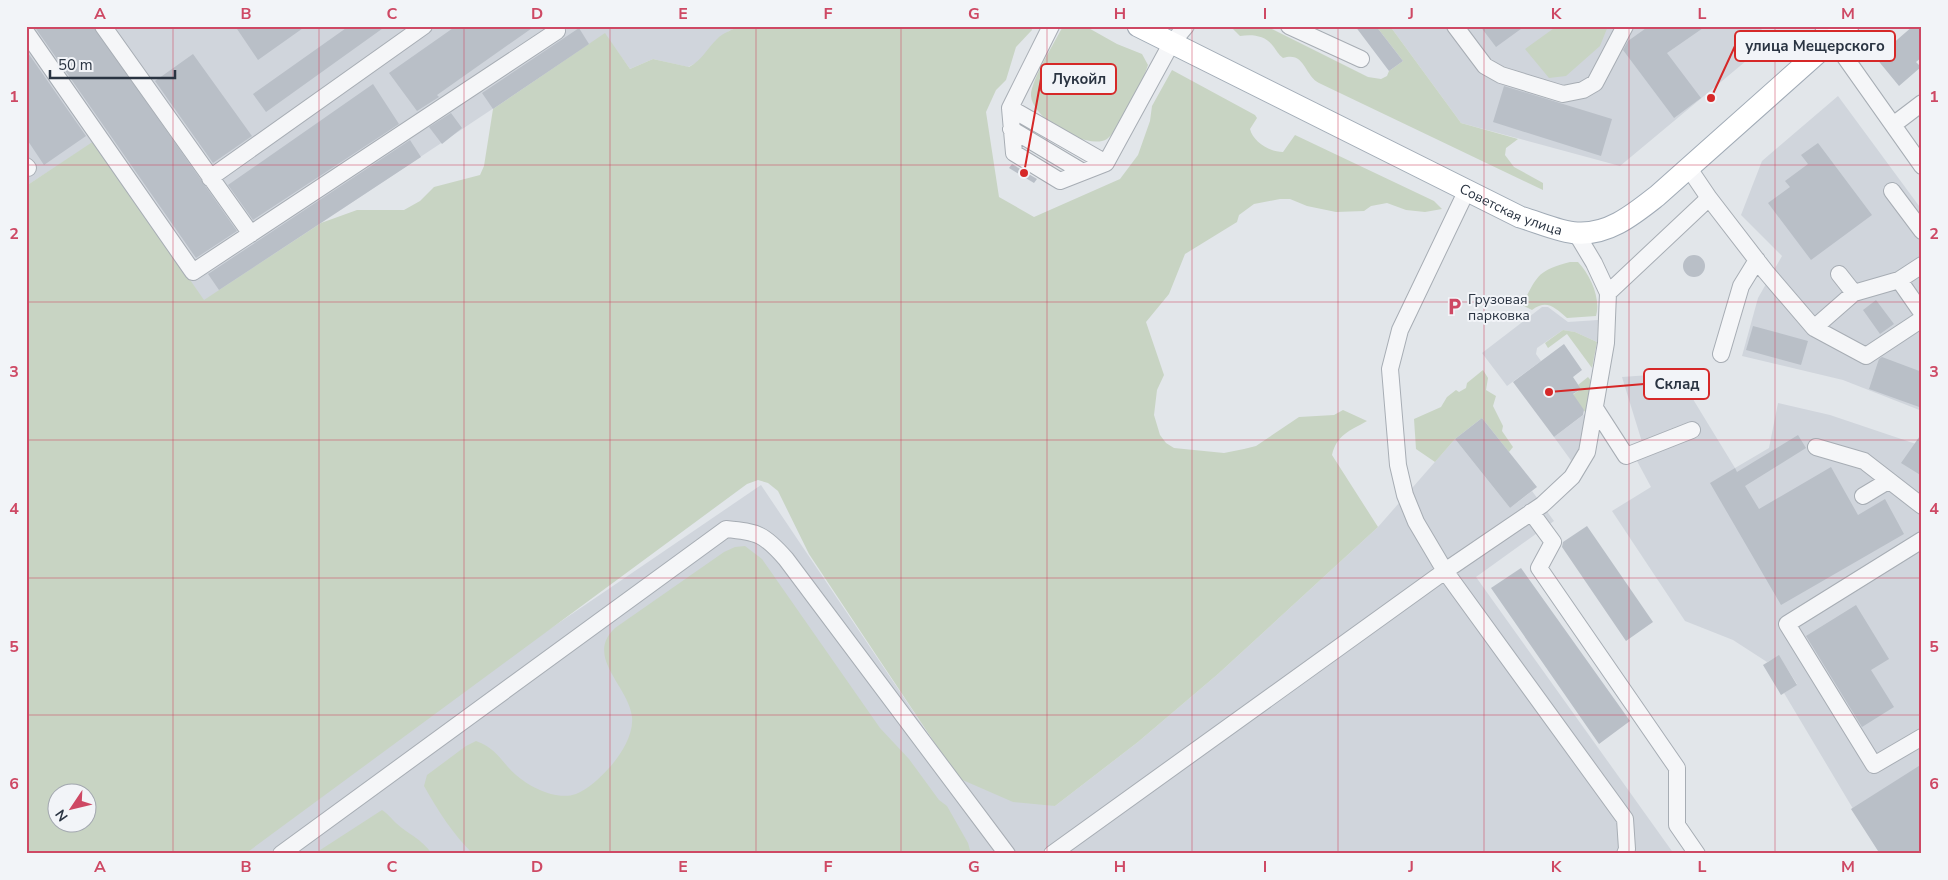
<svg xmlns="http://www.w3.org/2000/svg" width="1948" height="880" font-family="'Nunito Sans',sans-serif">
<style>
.built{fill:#d0d5dc}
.green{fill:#c8d4c3;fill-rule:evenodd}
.building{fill:#b9bfc7}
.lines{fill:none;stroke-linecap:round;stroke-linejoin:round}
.minor-casing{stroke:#a7adb4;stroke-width:18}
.major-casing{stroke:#a1abb6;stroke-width:23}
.minor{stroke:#f5f6f8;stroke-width:16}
.major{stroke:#fff;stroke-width:21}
.grid{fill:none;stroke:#ce4864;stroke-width:1;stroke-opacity:0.55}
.labels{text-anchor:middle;stroke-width:4;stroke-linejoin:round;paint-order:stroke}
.street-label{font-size:14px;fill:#2a3442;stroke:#f2f4f8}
.poi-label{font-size:14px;fill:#2a3442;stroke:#f2f4f8;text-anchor:start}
.leader{fill:none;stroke:#d62828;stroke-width:2}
.callout-dot{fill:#d62828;stroke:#f2f4f8;stroke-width:2}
.callout{fill:#f2f4f8;stroke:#d62828;stroke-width:2}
.callout-label{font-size:15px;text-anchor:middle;font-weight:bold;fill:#2a3442}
.neatline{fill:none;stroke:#ce4864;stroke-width:2}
.grid-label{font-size:16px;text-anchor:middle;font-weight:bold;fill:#ce4864}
</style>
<rect width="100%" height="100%" fill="#e2e6ea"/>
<path class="built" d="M26,26h715l-12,5 -29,30 -12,6 -35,-8 -23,10 -25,-35 -401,267 -110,-159 -68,44z
M1390,26h369l11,15 -150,125 -159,-43z
M1838,96l84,114v201l-79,-31 -101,-24 16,-58 24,-42 -41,-41 21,-54z
M1542,307h6l20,15 30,-2 -1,22 -22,-10 -12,-2 -26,18 -1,6 5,7 -34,25 -25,-33z
M1677,373l58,95 34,-20 9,-45 52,12 92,31v408h-42l-96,-161 13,-9 -18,-28 -12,6 -34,-22 -48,-19 -73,-110 39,-24 -14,-26 12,-8 -7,-11 -20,-65z
M1586,413l4,5 -15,48 -21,-29z
M1455,439l55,69 22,-17 22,30 -78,56 198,277h-1454l541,-369 197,293 97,28 83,-64 80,-68 160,-147z"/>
<path class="green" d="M741,26h290l1,4 -16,17 -10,33 -10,10 -10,22 13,85 35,20 86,-38 18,-24 12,-34 2,-15 20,-36 83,45 2,3 -7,11c3,13 20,23 33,23l12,-17 139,66 8,8 -17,3 -19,-2 -19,-7 -16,3 -7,5 -28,1 -29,-6 -17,-7h-10l-26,5 -15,11 -2,7 -52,32 -16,40 -23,28 18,53 -7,15 -3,25 6,20 6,8 8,5 50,5 20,-4 12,-3 43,-29 35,-2 9,-5 24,11c-17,10 -30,13 -35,34l46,72 -160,147 -80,68 -83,64 -42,-4 -55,-24 -149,-224 -31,-63 -10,-8 -10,-3 -11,4 -502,370h-219v-668l68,-45 110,159 117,-77 36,-13h47l16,-9 14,-14 46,-12 4,-9 9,-57 112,-76 25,36 23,-10 36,8c13,-7 17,-17 28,-28 6,-6 16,-10 24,-13zM58,792h30v30h-30z
M1063,26h22l32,18 25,10 6,11c-5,16 -28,65 -41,74 -20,12 -75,-21 -76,-43 -1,-14 25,-56 32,-70z
M1230,26h36l102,51 13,2 6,-3 2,-5 14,-10 -27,-35h14l71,97 57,16 -12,9 -1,7 9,12 29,16v7l-224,-107c-15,-8 -14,-32 -36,-25 -5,-4 -6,-7 -10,-12 -8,-11 -21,-12 -33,-10z
M1557,26h51l-8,20 -34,30 -17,2 -24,-29z
M1570,262h8c13,14 23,37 18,54l-29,2c-13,-11 -20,-19 -35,-8l-10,-5c16,-30 15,-34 48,-43z
M1563,330l12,2 22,10 -5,26 -25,-34 -19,14 -3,-5z
M1483,370l5,8 -2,12 10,6 -3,10 10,20 -1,5 11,16 -4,5 -27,-34 -27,21 -20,23 -19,-13 -2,-30 27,-12 6,-10 9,-7 3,2 7,-4 1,-5z
M1588,377l4,5 -6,31 -15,-17 10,-7 -3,-4z
M745,546l17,13 118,169 29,31 30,41 8,6 21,37 3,11h-498c-20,-20 -35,-43 -49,-68l3,-11 39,-29 10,-5c22,8 24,20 40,34 14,12 40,26 60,19 11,-4 25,-17 33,-26 11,-12 25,-33 23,-51 -3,-31 -48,-60 -17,-89l109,-76 11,-5z
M382,810c6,4 9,8 14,13 12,11 26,16 36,31h-118z"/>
<path class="building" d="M34,26h59l144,205 -41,27z
M235,26h71l-48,34z
M349,26h37l-120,86 -13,-18z
M456,26h79l-98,69 2,2 -22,14 -28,-38z
M1355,26h21l27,35 -14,10z
M1480,26h45l-29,21z
M1649,26h57l-39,27 34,45 -27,20 -51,-68 5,-9z
M1913,26h9v31l-6,5 5,5 -22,19 -23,-28z
M579,28l10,16 -96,65 -11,-16z
M26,50l60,86 -42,29 -18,-27z
M193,54l59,82 -39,27 -58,-82z
M373,84l26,40 -146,96 -25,-35z
M1504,86l108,33 -11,37 -108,-34z
M451,113l11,15 -20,16 -13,-17z
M410,140l11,17 -202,133 -11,-16z
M1818,143l54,72 -61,45 -43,-57 22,-16 -5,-6 23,-17 -7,-9z
M1012,164l25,15 -3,4 -25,-15z
M1683 266a11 11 0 1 1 22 0a11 11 0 1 1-22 0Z
M1876,300l18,24 -14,10 -17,-24z
M1753,326l55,15 -7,24 -55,-15z
M1564,344l18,26 -9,7 8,12 -8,5 11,16 -1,5 -29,22 -41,-55z
M1882,357l40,15v36l-53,-19 10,-30z
M1482,418l55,69 -27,21 -55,-69z
M1922,433v43l-21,-13z
M1798,435l8,13 -61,38 14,23 72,-42 27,48 27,-16 19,35 -123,71 -71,-122 25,-15 2,4z
M1587,526l66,96 -27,19 -64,-94 1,-5z
M1521,568l109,153 -31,23 -108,-156z
M1856,605l33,54 -18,11 23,37 -32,20 -56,-91z
M1779,655l18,30 -16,10 -18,-30z
M1922,764v90h-42l-29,-45z"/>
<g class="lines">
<defs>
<path id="minor" d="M103,26l148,208
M1051,26l-41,82 4,45 46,28 46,-18 65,-119 15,-18
M1289,26l72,33
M1455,26l30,40 16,9 62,19 20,-4 12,-7 30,-57
M1823,26l99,140
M26,32l167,240 364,-241
M1010,108l96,55
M1893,125l29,-22
M1011,129l72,43
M26,166l2,2
M210,178l214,-152
M1467,190l-67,140 -10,39 8,96 7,30 11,27 29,49 180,248 2,30 -2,5
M1892,191l30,40
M1709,198l57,74 48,56
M1576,233l18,30 14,30
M1839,274l15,19 -40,35 52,28 56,-37
M1899,280l23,33
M1854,293l45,-13 23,-15
M1721,354l20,-68 16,-26
M1595,408l31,48 66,-26
M1816,447l48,14 58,45
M1863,496l25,-15
M1531,512l22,30 -14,26 138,200v57l20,29
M1922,540l-135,84 87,141 48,-28
M281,854l445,-325c32,3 38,5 60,30l221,295
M1052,854l393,-283 97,-66 30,-28 15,-25 19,-109 2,-50 101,-95 -21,-31"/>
<g id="major">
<path id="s1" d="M1138,26l382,191c18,5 39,15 57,16 32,2 57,-19 80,-37l191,-170"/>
</g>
</defs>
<use href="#minor" class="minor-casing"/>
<use href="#major" class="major-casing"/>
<use href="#minor" class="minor"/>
<use href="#major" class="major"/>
</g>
<path class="grid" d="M173,26v828M319,26v828M464,26v828M610,26v828M756,26v828M901,26v828M1047,26v828M1192,26v828M1338,26v828M1484,26v828M1629,26v828M1775,26v828M26,165h1896M26,302h1896M26,440h1896M26,578h1896M26,715h1896"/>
<defs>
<symbol id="parking-bare" viewBox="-9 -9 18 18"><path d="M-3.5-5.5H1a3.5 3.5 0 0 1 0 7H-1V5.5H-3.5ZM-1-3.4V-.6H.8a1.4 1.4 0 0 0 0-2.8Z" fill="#ce4864" stroke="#f2f4f8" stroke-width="2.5" paint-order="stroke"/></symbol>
</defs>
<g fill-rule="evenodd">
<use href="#parking-bare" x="1442" y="294" width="25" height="25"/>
</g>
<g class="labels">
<g class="street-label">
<text dy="5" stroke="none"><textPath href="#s1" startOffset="416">Советская улица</textPath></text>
</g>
<g class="poi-label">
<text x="1468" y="304">Грузовая<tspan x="1468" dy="16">парковка</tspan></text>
</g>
</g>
<path class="leader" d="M1711 98L1735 46M1024 173L1041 79M1549 392L1644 384"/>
<g class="callout-dot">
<circle cx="1711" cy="98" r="5"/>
<circle cx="1024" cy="173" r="5"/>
<circle cx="1549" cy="392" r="5"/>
</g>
<g class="callout">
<rect x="1735" y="31" width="160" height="30" rx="5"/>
<rect x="1041" y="64" width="75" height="30" rx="5"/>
<rect x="1644" y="369" width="65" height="30" rx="5"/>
</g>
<g class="callout-label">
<text x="1815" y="51">улица Мещерского</text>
<text x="1079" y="84">Лукойл</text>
<text x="1677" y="389">Склад</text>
</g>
<rect width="1948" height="880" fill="none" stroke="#f2f4f8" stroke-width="55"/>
<g transform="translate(72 808) rotate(235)"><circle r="24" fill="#f2f4f8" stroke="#a2a7af"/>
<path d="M0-4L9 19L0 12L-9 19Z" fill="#ce4864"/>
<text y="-8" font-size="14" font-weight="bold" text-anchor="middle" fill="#2a3442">N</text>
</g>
<path d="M50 70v8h125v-8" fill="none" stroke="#2a3442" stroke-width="2.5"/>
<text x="58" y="70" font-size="15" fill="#2a3442" stroke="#f2f4f8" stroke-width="4" paint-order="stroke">50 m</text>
<rect x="28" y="28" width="1892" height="824" class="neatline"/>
<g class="grid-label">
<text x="100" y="19">A</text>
<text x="246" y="19">B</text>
<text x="392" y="19">C</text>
<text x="537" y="19">D</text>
<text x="683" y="19">E</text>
<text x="828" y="19">F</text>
<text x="974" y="19">G</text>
<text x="1120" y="19">H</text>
<text x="1265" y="19">I</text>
<text x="1411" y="19">J</text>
<text x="1556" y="19">K</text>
<text x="1702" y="19">L</text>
<text x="1848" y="19">M</text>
<text x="14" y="102">1</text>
<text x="1934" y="102">1</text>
<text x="14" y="239">2</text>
<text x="1934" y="239">2</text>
<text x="14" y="377">3</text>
<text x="1934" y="377">3</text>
<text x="14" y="514">4</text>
<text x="1934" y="514">4</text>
<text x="14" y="652">5</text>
<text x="1934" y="652">5</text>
<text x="14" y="789">6</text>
<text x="1934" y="789">6</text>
<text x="100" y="872">A</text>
<text x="246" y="872">B</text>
<text x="392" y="872">C</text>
<text x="537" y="872">D</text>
<text x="683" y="872">E</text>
<text x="828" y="872">F</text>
<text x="974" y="872">G</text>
<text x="1120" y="872">H</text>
<text x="1265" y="872">I</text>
<text x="1411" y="872">J</text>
<text x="1556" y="872">K</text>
<text x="1702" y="872">L</text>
<text x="1848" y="872">M</text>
</g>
</svg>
